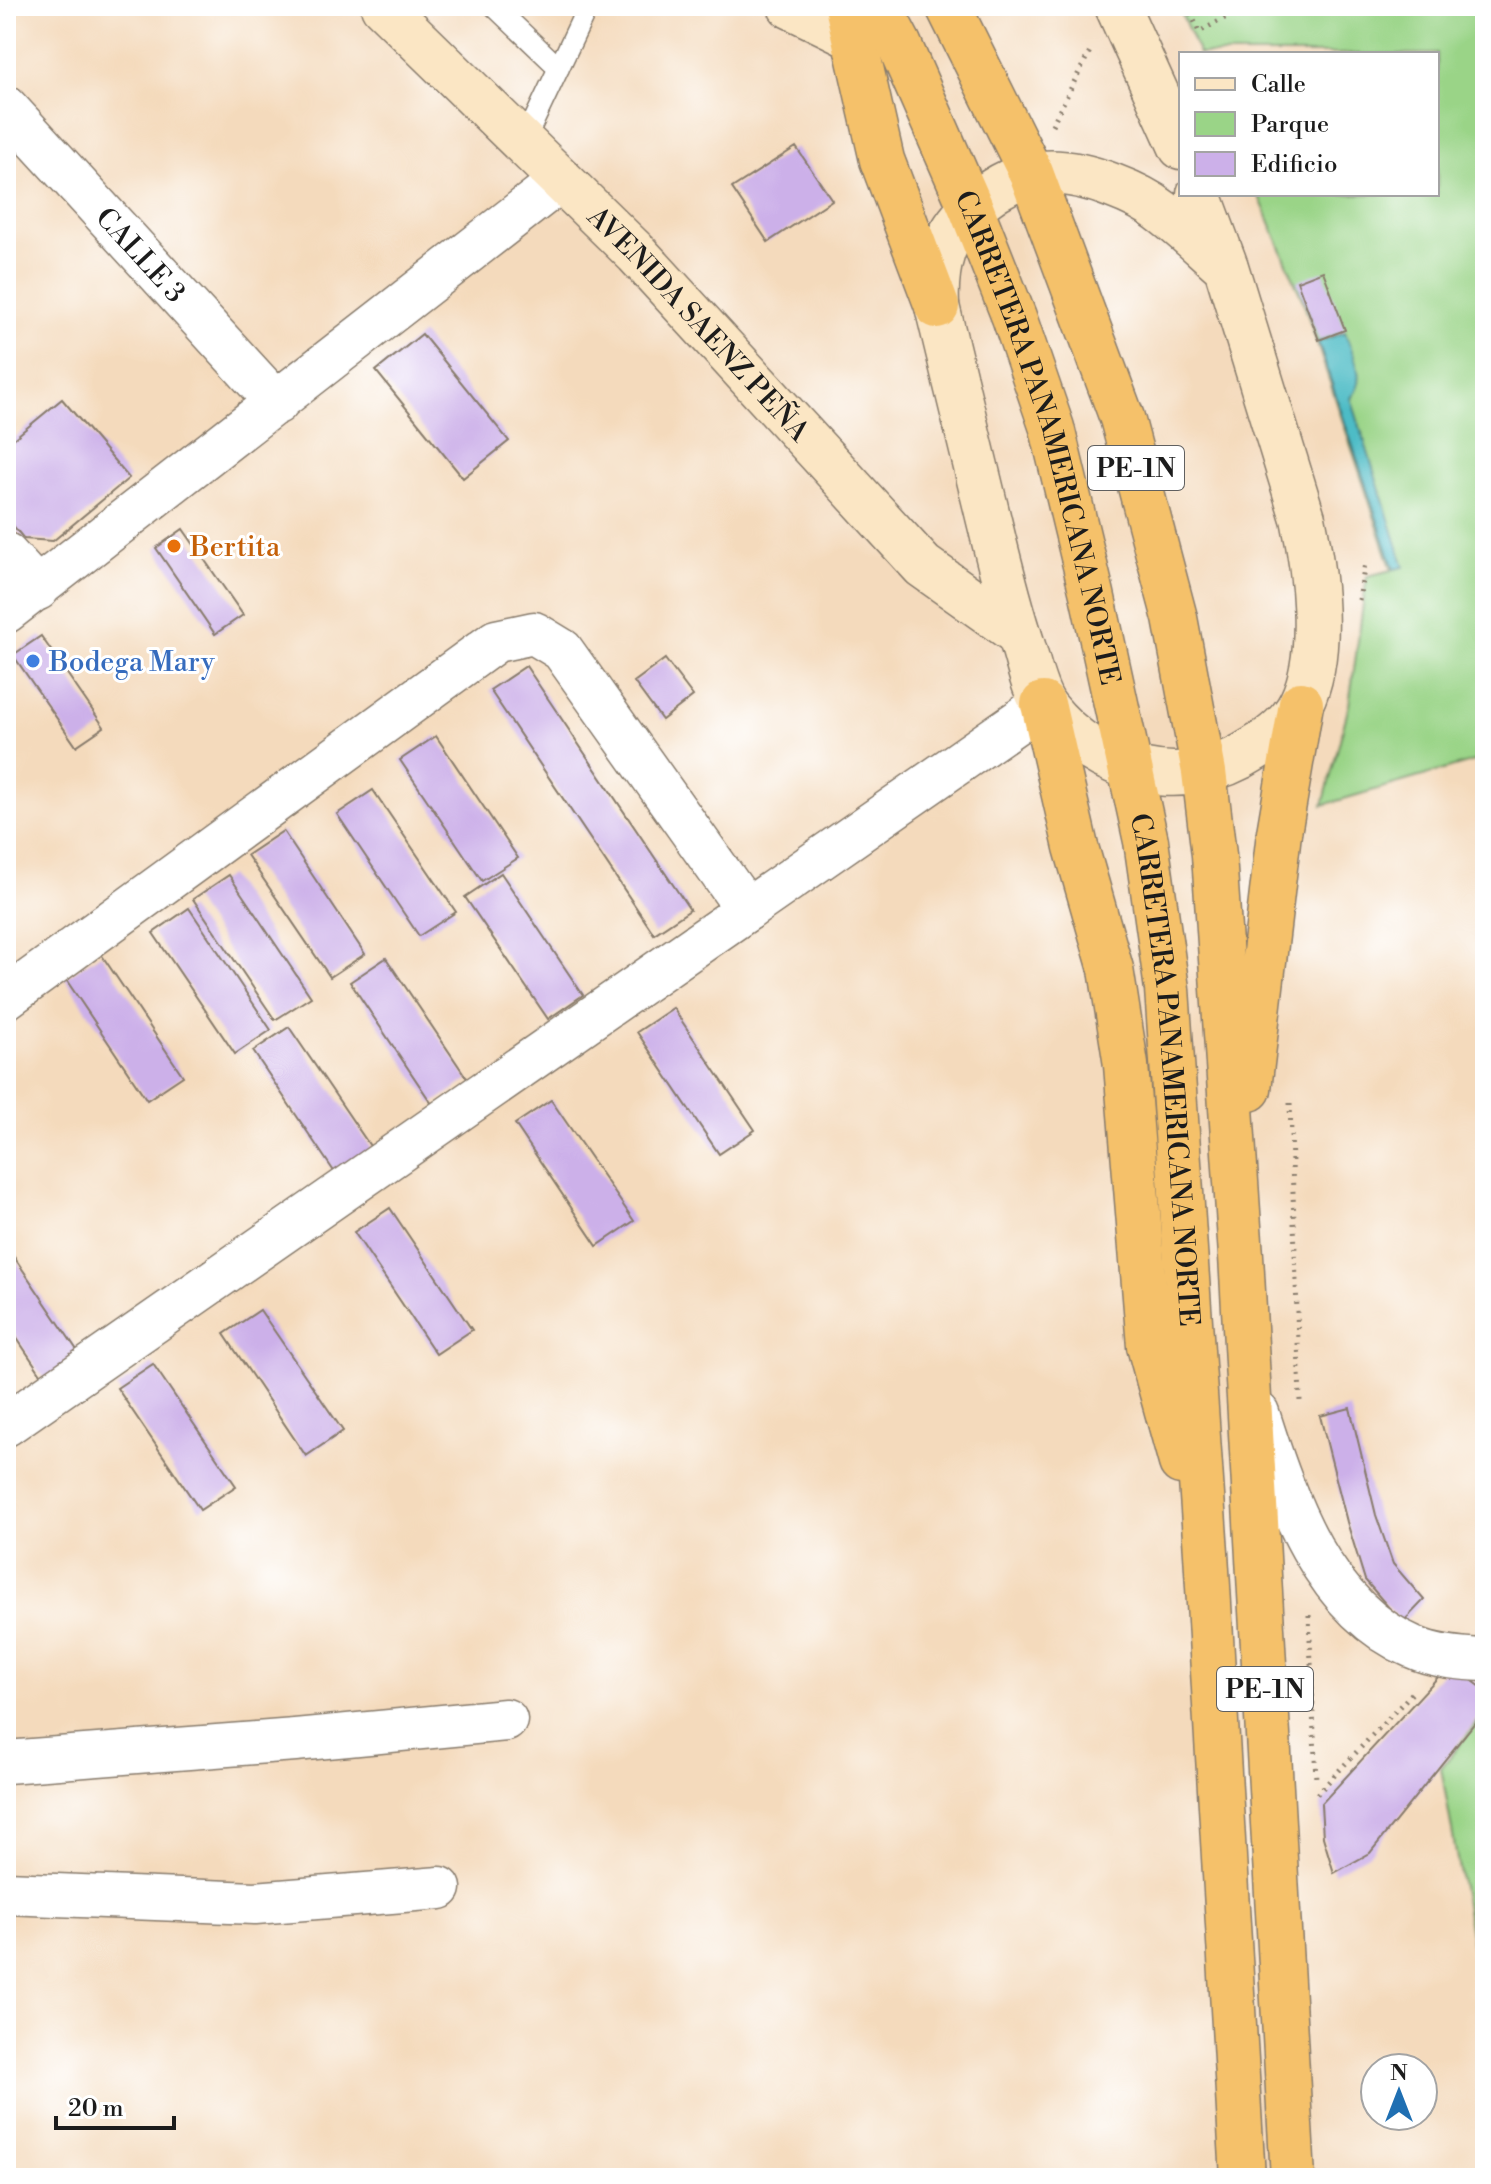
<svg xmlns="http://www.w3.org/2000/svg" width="1491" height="2184" font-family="'Libre Bodoni',serif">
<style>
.green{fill:#9ad487;stroke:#5b7852;stroke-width:2}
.water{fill:#4ebcc6;stroke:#356c71;stroke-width:2}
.building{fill:#ccb0e9}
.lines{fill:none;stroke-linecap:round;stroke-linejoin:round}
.lane-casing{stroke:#887b6c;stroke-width:23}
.street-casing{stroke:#887b6c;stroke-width:45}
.secondary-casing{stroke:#887b6c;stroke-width:47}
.highway-casing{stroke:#887b6c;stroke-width:47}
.path{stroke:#887b6c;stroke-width:5;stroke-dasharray:2 6;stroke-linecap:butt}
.lane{stroke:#fff;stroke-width:20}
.street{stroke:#fff;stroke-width:42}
.secondary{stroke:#fbe6c4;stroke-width:44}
.highway{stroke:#f5c16b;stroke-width:44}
.food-dot{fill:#e8710a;stroke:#fff;stroke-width:3}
.shop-dot{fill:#3f7fe0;stroke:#fff;stroke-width:3}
.labels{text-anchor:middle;stroke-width:6;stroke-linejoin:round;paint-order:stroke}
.shield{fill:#fff;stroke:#606060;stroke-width:2}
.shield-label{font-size:26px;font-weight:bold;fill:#1c1c1c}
.street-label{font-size:28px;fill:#1c1c1c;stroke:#fff}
.food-label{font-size:28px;fill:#c56008;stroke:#fff;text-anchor:start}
.shop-label{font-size:28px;fill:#366cbe;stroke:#fff;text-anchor:start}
</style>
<rect width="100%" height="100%" fill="#fff"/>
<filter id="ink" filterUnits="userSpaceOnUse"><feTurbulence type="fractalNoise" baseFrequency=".0125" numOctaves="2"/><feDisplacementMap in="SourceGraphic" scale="16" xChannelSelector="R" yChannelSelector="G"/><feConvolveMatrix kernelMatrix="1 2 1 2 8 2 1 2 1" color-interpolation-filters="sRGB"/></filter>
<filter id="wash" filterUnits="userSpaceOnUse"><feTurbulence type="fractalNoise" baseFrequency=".006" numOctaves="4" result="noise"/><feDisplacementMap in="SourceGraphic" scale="32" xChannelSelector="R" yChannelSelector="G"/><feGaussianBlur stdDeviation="1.8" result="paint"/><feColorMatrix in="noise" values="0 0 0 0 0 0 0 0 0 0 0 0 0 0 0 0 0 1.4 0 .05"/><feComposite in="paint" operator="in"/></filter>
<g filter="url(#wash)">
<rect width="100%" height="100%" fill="#f4dabc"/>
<path class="green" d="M1178,6h307v752l-162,47 26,-100 18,-129 25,-6 -89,-269 -45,-107h179v-140h-238z
M1485,1713v305l-44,-250z"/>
<path class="water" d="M1345,332c7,22 23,46 6,66l53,169 -10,2 -76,-227z"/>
<g id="blocks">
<path class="building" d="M796,147l36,53 -64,42 -36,-54z
M1323,271l22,59 -26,10 -22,-59z
M422,334l87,107 -46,37 -87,-107z
M62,399l67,79 -76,63 -29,-2 -18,-22v-72z
M183,529l60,86 -28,19 -59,-86z
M41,636l63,91 -28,19 -63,-91z
M665,659l28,37 -31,24 -28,-38z
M526,666l164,244 -36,24 -164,-244z
M436,736l82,122 -36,23 -82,-121z
M373,790l83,122 -37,24 -82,-122z
M283,831l82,123 -35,23 -83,-122z
M501,873l82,122 -35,24 -83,-122z
M229,875l82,122 -36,23 -82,-121z
M189,908l82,122 -36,24 -82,-121z
M101,954l82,122 -36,24 -82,-122z
M386,958l82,122 -36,24 -82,-122z
M673,1008l82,122 -36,24 -82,-122z
M289,1027l83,122 -37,24 -82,-122z
M551,1100l83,121 -37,25 -82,-122z
M390,1208l82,122 -36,24 -82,-122z
M6,1245l77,114 -36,24 -41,-61z
M260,1310l83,121 -37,25 -82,-122z
M153,1364l83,122 -36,24 -83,-122z
M1350,1408l26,107 17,49 31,36 -22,23 -37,-43 -18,-58 -27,-106z
M1450,1664l35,26v20l-115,143 -36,20 -11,-36 -2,-33z"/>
</g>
</g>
<g filter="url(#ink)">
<use href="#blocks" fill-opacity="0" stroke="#887b6c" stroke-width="2"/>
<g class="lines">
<defs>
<path id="lane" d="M494,6l65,62
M523,144l65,-138"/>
<g id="street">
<path id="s1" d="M6,107l271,296"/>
<path d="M6,554l32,35"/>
<path d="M6,612l554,-431"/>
<path d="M6,998l490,-357 38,-8 28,17 185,260"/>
<path d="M1258,1413c27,86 65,196 155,234 22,10 48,12 72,13"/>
<path d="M6,1425l1037,-721"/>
<path d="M6,1762l289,-22 211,-20"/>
<path d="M6,1893l249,10 185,-15"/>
</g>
<g id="secondary">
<path id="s2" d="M383,6l254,248 286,312 96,68"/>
<path d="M790,6l64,31"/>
<path d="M1117,6l64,141"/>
<path d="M1199,194l27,73 77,251c11,52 23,135 -2,185 -9,19 -29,35 -47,46 -72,47 -156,24 -208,-41 -12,-16 -17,-43 -23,-62 -16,-48 -27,-97 -39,-146 -16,-65 -32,-130 -47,-194 -2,-41 6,-71 36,-99 43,-41 86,-42 140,-21 16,6 34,14 48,25 23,17 43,37 65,56"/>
</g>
<g id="highway">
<path d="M847,6l35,154 55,146"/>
<path id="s3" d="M879,6l20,38 72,164 43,109 38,111 40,166 54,247 21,148 39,564 37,625"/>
<path d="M948,6l83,167 91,245 53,200 29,154 10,83 27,401 52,922"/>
<path d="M1043,704l33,143 35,122 15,96 23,281 32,116"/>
<path d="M1249,1089l30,-256 22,-129"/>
</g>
</defs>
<use href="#lane" class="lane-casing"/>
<use href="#street" class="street-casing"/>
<use href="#secondary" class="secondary-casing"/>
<use href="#highway" class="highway-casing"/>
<path class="path" d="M1188,6l11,26 48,-26
M1052,125l39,-76
M1359,600l6,-37
M1290,1103l10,298
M1309,1615l7,166
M1317,1794l98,-104"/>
<use href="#lane" class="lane"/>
<use href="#street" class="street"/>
<use href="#secondary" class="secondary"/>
<use href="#highway" class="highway"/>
</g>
</g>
<circle class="food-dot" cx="174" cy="546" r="8"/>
<circle class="shop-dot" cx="33" cy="661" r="8"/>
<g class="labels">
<g class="shield">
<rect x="1088" y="446" width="96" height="44" rx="6"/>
<rect x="1217" y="1667" width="96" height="44" rx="6"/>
</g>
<g class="shield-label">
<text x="1136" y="477">PE-1N</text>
<text x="1265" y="1698">PE-1N</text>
</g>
<g class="street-label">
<text dy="10" stroke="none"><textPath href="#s1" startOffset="200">CALLE 3</textPath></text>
<text dy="10" stroke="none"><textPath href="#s2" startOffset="448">AVENIDA SAENZ PEÑA</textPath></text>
<text dy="10" stroke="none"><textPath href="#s3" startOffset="462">CARRETERA PANAMERICANA NORTE</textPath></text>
<text dy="10" stroke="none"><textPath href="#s3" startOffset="1110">CARRETERA PANAMERICANA NORTE</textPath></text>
</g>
<g class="food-label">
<text x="190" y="556">Bertita</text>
</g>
<g class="shop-label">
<text x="49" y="671">Bodega Mary</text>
</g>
</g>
<rect width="1491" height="2184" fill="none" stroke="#fff" stroke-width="32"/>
<rect x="1179" y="52" width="260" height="144" fill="#ffffff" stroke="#a4a4a4" stroke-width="2"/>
<rect x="1195" y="78" width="40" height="12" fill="#fbe6c4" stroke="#a4a4a4" stroke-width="2"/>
<text x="1251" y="92" font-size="24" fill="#1c1c1c">Calle</text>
<rect x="1195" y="112" width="40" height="24" fill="#9ad487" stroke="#a4a4a4" stroke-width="2"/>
<text x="1251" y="132" font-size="24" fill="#1c1c1c">Parque</text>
<rect x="1195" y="152" width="40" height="24" fill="#ccb0e9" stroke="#a4a4a4" stroke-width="2"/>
<text x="1251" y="172" font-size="24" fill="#1c1c1c">Edificio</text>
<g transform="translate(1399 2092)"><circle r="38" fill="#ffffff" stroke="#a4a4a4" stroke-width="2"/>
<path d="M0-6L14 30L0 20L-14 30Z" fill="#1f6fb2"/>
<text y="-12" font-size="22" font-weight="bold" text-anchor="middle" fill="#1c1c1c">N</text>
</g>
<path d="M56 2116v12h118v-12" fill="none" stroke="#1c1c1c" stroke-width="4"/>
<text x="68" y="2116" font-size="24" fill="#1c1c1c" stroke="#ffffff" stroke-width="6" paint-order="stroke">20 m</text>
</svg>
